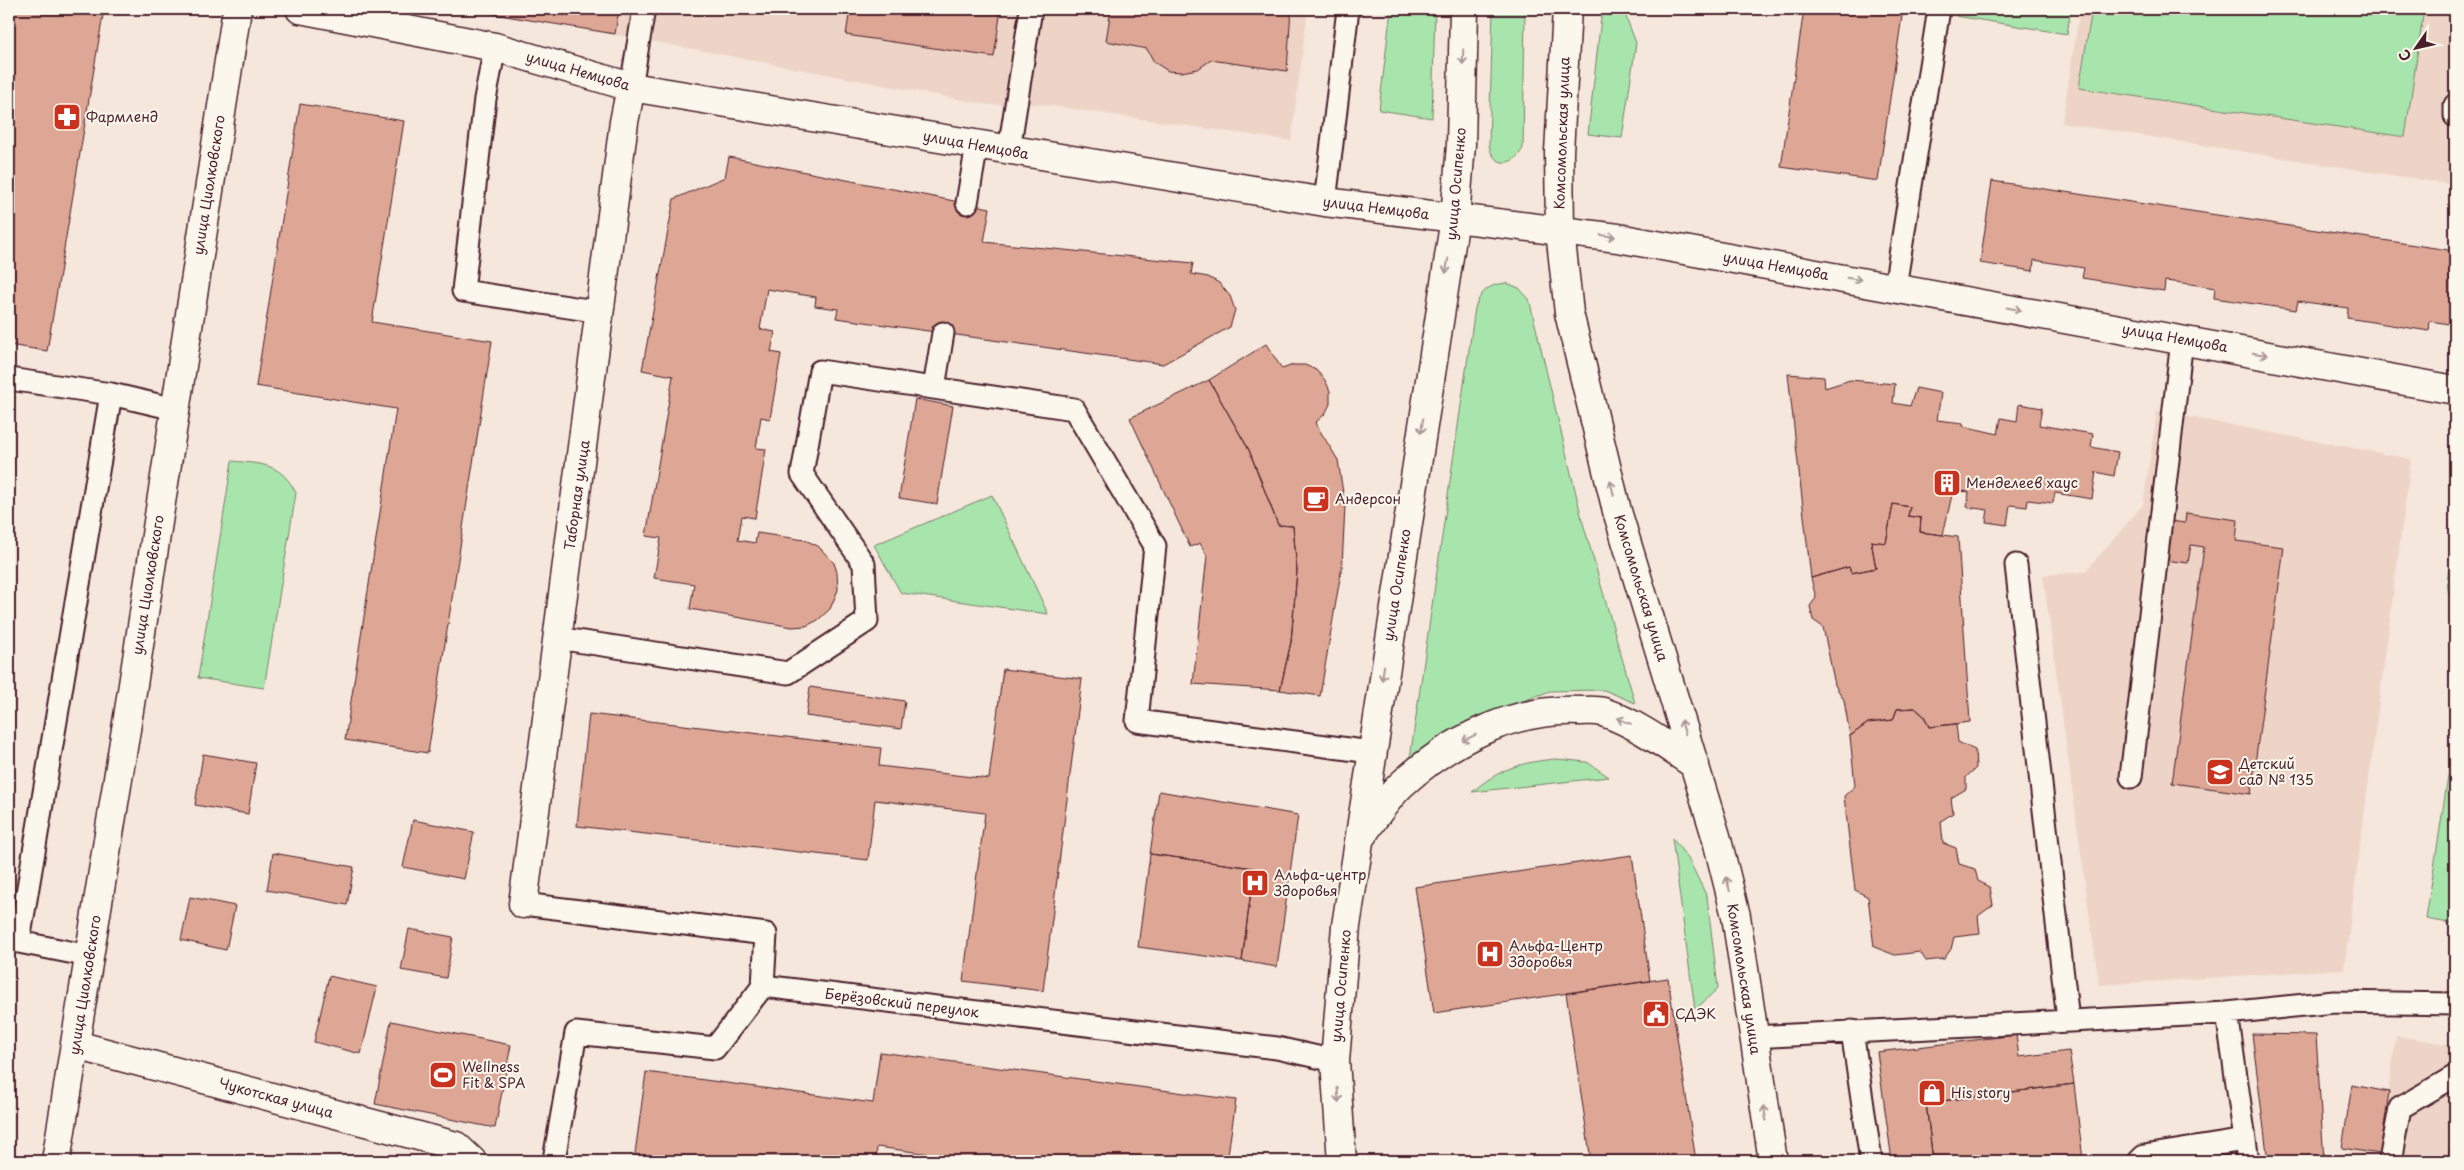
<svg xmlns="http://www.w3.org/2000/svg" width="2464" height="1170" font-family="'Playpen Sans',sans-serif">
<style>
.built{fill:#eed4c6}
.green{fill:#a8e5ac;stroke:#79826c}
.building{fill:#dea795;stroke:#4a1f2b}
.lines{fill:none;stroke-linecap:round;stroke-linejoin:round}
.service-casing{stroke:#4a1f2b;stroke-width:25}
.minor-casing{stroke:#4a1f2b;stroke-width:31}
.secondary-casing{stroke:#4a1f2b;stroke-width:31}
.service{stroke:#fbf7ec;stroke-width:21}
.minor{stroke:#fbf7ec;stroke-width:28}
.secondary{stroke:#fbf7ec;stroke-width:28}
.oneway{stroke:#ab9695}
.labels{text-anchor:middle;stroke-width:4;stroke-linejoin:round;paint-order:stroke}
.street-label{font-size:14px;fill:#4a1f2b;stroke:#fbf7ec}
.poi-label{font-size:14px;fill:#4a1f2b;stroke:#fbf7ec;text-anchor:start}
</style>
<rect width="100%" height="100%" fill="#f5e7db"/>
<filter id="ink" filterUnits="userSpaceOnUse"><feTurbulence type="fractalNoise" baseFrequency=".02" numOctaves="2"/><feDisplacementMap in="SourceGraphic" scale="10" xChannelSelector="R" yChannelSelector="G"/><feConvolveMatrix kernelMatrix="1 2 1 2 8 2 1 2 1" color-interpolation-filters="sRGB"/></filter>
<g filter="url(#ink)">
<path class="built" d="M463,9h845l-17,132 -252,-37 -50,1 -349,-66z
M2080,9h375v176l-393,-62z
M2157,411l254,48 -67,510 -245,16 -56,-410 42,-3 58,-67z
M2396,1036l59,9v116h-105l-1,-12 31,5z"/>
<path class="green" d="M1391,9h44l-3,109 -53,-8z
M1493,9h32l-2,139c-10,20 -30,19 -34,-3z
M1602,9h21l13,34 -14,95 -34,-4z
M1958,9h113l-4,25 -111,-18z
M2092,9h332l-19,128 -326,-49z
M1506,283l13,5 10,11 54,224 52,180 -31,-13 -54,1 -51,19 -90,55 66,-457c6,-17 13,-23 31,-25z
M232,461c31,3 49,2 64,32l-32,195 -66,-10z
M992,495l56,119 -147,-21 -27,-48z
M2455,557v50c-10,-15 -10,-36 0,-50z
M1556,759l31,3 22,15 -137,15c27,-23 49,-30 84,-33z
M2449,770l6,1v153l-29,-5z
M1672,838l17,22 18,37 11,91 -23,22z"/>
<path class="building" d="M9,9h95l-57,342 -38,-6z
M463,9h156l-4,25z
M850,9h151l-7,48 -148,-22z
M1111,9h180l-4,62 -76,-11 -13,9 -17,3 -13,-1 -14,-9 -7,-13 -41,-8z
M1804,9h99l-25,172 -97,-14z
M300,104l104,17 -32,201 120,19 -64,412 -83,-13 51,-331 -140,-23z
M729,157l261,51 -6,34 209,21 -2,11 17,3 11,6 11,13 5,14 -5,17 -67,37 -327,-46 2,-9 -23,-3 1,-9 -49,-8 -7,40 15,3 -4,20 10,2 -11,65 -9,-2 -5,31 10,1 -11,69 -13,-2 -4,24 17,3 2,-10 48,7 13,6 16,17 3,9 1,18 -8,19 -12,11 -12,6 -14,1 -102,-18 4,-25 -40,-6 7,-40 -15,-2 27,-160 -31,-6 32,-171 51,-22z
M1992,181l463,70v74l-25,-4 -1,10 -82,-13 1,-10 -50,-7 -2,9 -82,-12 1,-10 -24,-4 -26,-3 -1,10 -82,-13 2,-10 -50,-8 -1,11 -53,-8z
M1266,344l16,25 11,-4h12l11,5 9,10 5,11v13l-5,10 -10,9 23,37 7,46 -3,60 -22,130 -40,-6 11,-48 6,-71 -4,-45 -15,-1 -29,-75 -40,-70z
M1788,374l36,3 1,11 25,-8 45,4 -2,19 17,3 6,-18 25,5 -4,27 26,3v3l35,8 3,-16 16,3 2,-17 23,4 -3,17 54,9 -2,13 27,5 -4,24 -18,-4 -4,27 -37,-6 -2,10 -25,-3 -1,7 -17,-2 -3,20 -21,-3 2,-12 -21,-3 2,-15 -16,-2 -10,45 -23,-3 1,-14 -13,-2 2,-9 -17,-3 -7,39 -15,-2 5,27 -25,5 -2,-6 -38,11z
M1209,380l40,70 29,75 15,1 4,45 -6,71 -11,48 -87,-6 14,-128 -7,-13 -10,4 -60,-129z
M915,399l38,7 -16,98 -38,-6z
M1893,504l17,3 -2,9 13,2 -1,14 38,5 12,185 -41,5 -5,-11 -9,-8 -18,1 -4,11 -25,3 -18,13 -6,-36 -9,-15 -12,-58 -10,-7 -3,-14 6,-8 -5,-20 38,-11 2,6 25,-5 -5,-27 15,2z
M2186,513l52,7 -2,21 48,6 -33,247 -79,-11 32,-236 -13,-2 -3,18 -23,-3 5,-39 15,2z
M1003,669l79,10 -39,312 -80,-10 22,-168 -110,-13 -7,60 -291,-34 12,-112 292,34 -2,18 110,13z
M810,687l95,14 -4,28 -95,-13z
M1915,708l9,8 5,11 27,-3 2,18 17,8 1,18 -10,9v12l-15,9 2,15 -12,8 2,22 13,5 3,16 16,5 3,12 12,6 3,18 -15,11 2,18 -26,3 -3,12 -7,10 -18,2 -6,-9 -25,3 -21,-8 -6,-50 -13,-7 -11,-94 11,-10 -5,-50 18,-13 25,-3 4,-11z
M203,754l53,9 -8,51 -53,-9z
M1159,791l139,24 -21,152 -35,-6 12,-93 -104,-14z
M413,820l61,12 -10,47 -61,-12z
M273,853l81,14 -7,38 -80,-15z
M1150,854l104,14 -12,93 -104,-14z
M1632,855l18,126 -216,32 -19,-126z
M190,897l45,9 -9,44 -45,-10z
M409,929l44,8 -7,41 -45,-8z
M329,976l48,11 -16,67 -47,-12z
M1668,978l28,183h-105l-25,-168z
M391,1021l120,24 -16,83 -120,-24z
M2252,1034l64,1 8,126h-56z
M2016,1035l3,22 50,-6 5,33 -148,19 7,58h-41l-15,-109z
M880,1052l356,48 -9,61h-244l-106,-14 -1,14h-242l12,-89 227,31z
M2074,1084l9,76 -150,1 -7,-58z
M2352,1085l37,7 -9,62 -38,-6z
M2455,1118v43h-26l1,-5 18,3z"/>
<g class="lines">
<defs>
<path id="service" d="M495,47l-10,52 -22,192 138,21
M631,87l13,-78
M2455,105v11
M1009,150l22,-141
M1325,202l23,-193
M967,203l10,-58
M1895,287l44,-278
M9,379l102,15 64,15
M934,388l9,-55
M2016,565l52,455
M557,638l231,35 79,-52 -3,-57 -62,-90 18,-103 254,38 81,137 -18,175 234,31
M2131,777l51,-437
M523,904l243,30 -3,52 514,62 58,13
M9,940l80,16
M19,941l92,-547
M2227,1013l21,148
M1852,1031l19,130
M1753,1037l474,-24 107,-11 121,2
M555,1154l21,-121 139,15 48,-62
M2139,1161l5,-5 101,-16
M2390,1161l10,-53 55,-32"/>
<path id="minor" d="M300,9l195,38 136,40 694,115 293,36 837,152
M523,904l101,-782 7,-35
M76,1045l380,101 16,15
M56,1161l72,-444 109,-708"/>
<path id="secondary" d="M1567,9l-8,143 1,79 9,82 48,198 99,325 20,80 37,245
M1360,838c13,-18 26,-39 42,-54 48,-44 113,-77 179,-73 7,0 15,-1 22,1 35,12 62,33 92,53
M1342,1161l-7,-100 11,-135 109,-708 6,-74 3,-135"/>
</defs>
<use href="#service" class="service-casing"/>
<use href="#minor" class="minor-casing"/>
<use href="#secondary" class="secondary-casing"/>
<use href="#service" class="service"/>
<use href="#minor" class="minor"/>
<use href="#secondary" class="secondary"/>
</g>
<defs><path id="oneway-shaft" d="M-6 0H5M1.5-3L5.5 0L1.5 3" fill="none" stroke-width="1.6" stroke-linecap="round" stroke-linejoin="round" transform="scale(1.25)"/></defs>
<g class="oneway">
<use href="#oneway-shaft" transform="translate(1463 57) rotate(92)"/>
<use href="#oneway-shaft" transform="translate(1608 236) rotate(7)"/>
<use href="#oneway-shaft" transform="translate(1447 266) rotate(99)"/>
<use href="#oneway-shaft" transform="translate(1854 279) rotate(10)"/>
<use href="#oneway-shaft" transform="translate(2014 309) rotate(11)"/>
<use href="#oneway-shaft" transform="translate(2260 354) rotate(10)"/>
<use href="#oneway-shaft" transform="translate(1422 426) rotate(99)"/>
<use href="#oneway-shaft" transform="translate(1612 488) rotate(-104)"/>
<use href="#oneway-shaft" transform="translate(1383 673) rotate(99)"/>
<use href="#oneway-shaft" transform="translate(1624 721) rotate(-158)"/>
<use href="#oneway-shaft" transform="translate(1683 727) rotate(-107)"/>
<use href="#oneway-shaft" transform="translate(1469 738) rotate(153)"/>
<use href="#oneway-shaft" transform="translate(1728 884) rotate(-104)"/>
<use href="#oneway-shaft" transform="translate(1338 1095) rotate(86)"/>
<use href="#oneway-shaft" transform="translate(1765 1113) rotate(-99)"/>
</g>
</g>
<defs>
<symbol id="pharmacy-square" viewBox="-11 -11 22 22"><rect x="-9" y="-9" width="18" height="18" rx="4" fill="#c8321e" stroke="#fbf7ec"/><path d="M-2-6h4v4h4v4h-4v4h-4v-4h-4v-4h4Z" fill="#fff"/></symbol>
<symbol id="building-square" viewBox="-11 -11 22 22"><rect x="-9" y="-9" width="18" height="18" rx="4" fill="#c8321e" stroke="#fbf7ec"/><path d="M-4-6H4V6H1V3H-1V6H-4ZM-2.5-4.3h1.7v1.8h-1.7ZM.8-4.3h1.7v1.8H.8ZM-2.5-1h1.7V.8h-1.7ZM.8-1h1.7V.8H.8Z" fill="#fff"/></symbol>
<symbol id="cafe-square" viewBox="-11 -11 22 22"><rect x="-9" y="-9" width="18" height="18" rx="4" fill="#c8321e" stroke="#fbf7ec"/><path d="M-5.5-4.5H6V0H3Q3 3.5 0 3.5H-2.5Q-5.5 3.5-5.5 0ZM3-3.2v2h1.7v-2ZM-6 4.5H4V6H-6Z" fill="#fff"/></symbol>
<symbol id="school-square" viewBox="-11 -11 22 22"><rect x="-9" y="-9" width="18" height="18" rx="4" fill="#c8321e" stroke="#fbf7ec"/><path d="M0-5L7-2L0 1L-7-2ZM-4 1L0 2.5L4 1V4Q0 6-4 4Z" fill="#fff"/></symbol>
<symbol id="hospital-square" viewBox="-11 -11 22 22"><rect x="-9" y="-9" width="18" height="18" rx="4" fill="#c8321e" stroke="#fbf7ec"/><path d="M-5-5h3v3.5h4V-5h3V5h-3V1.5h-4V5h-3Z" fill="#fff"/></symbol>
<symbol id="civic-square" viewBox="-11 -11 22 22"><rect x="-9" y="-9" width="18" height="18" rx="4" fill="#c8321e" stroke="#fbf7ec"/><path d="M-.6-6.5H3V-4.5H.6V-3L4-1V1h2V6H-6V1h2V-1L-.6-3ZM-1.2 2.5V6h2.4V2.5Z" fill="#fff"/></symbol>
<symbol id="stadium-square" viewBox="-11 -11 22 22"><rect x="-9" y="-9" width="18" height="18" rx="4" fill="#c8321e" stroke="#fbf7ec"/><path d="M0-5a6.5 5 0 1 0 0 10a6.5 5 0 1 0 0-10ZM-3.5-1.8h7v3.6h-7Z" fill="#fff"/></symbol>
<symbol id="shop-square" viewBox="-11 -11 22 22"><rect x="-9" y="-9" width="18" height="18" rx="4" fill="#c8321e" stroke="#fbf7ec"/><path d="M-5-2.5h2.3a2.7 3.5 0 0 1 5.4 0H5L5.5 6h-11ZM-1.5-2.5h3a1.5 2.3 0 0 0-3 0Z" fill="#fff"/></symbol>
</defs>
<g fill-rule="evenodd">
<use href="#pharmacy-square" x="51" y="101" width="32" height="32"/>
<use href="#building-square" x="1931" y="467" width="32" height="32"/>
<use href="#cafe-square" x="1300" y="483" width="32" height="32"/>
<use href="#school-square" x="2204" y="756" width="32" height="32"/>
<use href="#hospital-square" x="1239" y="867" width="32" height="32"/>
<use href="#hospital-square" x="1474" y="938" width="32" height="32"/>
<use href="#civic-square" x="1640" y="998" width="32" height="32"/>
<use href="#stadium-square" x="427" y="1059" width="32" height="32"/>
<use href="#shop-square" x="1916" y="1077" width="32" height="32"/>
</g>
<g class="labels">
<g class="street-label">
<text transform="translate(578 71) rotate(16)" y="5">улица Немцова</text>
<text transform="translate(1562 133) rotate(-88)" y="5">Комсомольская улица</text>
<text transform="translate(976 145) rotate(10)" y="5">улица Немцова</text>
<text transform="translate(1456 184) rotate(-85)" y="5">улица Осипенко</text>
<text transform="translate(209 185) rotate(-81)" y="5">улица Циолковского</text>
<text transform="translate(1376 208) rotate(7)" y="5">улица Немцова</text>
<text transform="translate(1776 266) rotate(10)" y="5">улица Немцова</text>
<text transform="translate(2175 338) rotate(10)" y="5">улица Немцова</text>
<text transform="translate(577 495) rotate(-82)" y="5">Таборная улица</text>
<text transform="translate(148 585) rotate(-81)" y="5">улица Циолковского</text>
<text transform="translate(1397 585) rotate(-81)" y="5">улица Осипенко</text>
<text transform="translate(1641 588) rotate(73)" y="5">Комсомольская улица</text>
<text transform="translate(1744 979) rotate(81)" y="5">Комсомольская улица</text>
<text transform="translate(85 985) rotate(-81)" y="5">улица Циолковского</text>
<text transform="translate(1341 986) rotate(-85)" y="5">улица Осипенко</text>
<text transform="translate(902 1003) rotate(7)" y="5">Берёзовский переулок</text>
<text transform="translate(276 1098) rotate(15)" y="5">Чукотская улица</text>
</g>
<g class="poi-label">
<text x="86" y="122">Фармленд</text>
<text x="1966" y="488">Менделеев хаус</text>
<text x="1335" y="504">Андерсон</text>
<text x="2239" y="769">Детский<tspan x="2239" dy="16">сад № 135</tspan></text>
<text x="1274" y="880">Альфа-центр<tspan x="1274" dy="16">Здоровья</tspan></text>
<text x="1509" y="951">Альфа-Центр<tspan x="1509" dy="16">Здоровья</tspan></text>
<text x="1675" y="1019">СДЭК</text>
<text x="462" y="1072">Wellness<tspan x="462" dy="16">Fit &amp; SPA</tspan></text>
<text x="1951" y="1098">His story</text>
</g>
</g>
<rect width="2464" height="1170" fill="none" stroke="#fbf7ec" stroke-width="30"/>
<rect x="15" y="15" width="2434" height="1140" fill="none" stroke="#4a1f2b" stroke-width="2" filter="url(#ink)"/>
<g transform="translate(2416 48) rotate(236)" stroke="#fbf7ec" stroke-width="4" paint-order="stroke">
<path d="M0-4L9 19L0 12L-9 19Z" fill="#4a1f2b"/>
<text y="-8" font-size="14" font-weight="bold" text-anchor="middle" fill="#4a1f2b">С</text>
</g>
</svg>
